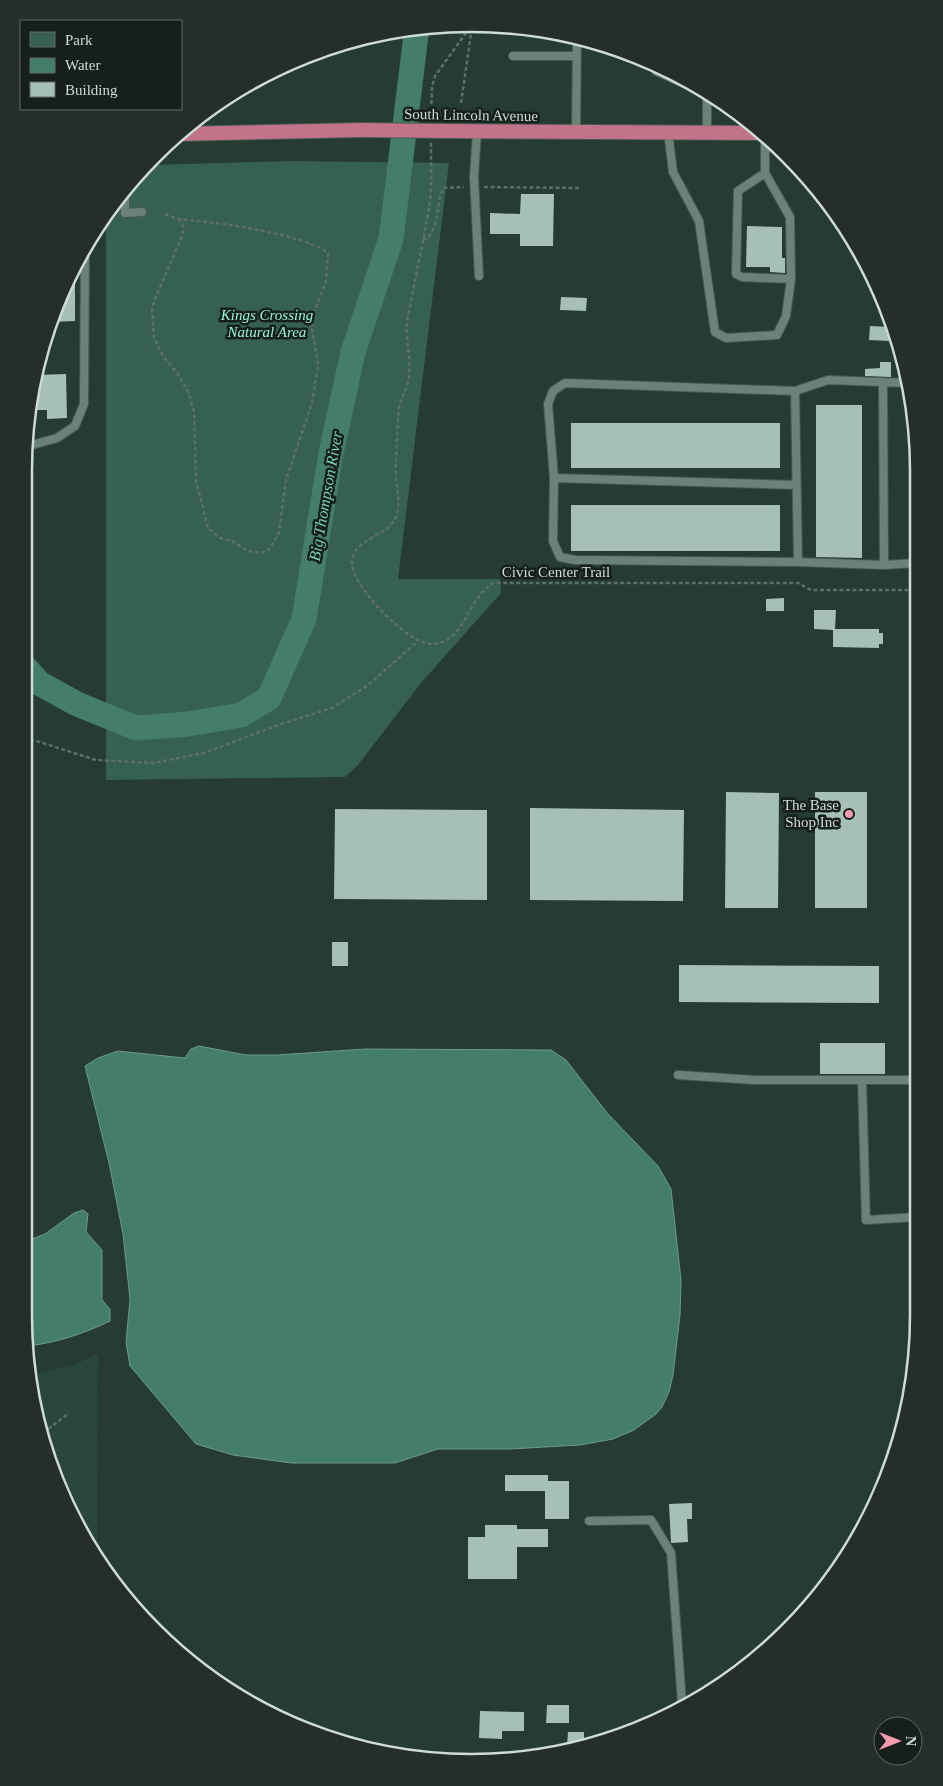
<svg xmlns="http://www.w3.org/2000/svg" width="943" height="1786" font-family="'Times New Roman',serif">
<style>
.built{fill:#29473c}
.green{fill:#366052}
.water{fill:#447e6b;stroke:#6d9a8b}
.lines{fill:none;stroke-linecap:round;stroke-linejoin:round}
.river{stroke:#447e6b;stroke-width:25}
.building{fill:#a7c0b6}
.service-casing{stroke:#475953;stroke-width:10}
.trunk-casing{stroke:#475953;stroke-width:16}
.path{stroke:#5c6f68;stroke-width:2.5;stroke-dasharray:4 2.5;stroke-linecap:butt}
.service{stroke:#6b8279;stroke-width:8}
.trunk{stroke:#c37388;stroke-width:14}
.trunk-bridge-casing{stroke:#475953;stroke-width:16;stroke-linecap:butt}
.trunk-bridge{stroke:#c37388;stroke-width:14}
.poi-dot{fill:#f29aae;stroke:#161f1c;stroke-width:2}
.labels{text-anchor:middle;stroke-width:5;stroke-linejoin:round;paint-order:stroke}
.street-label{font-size:15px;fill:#cedbd6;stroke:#161f1c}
.park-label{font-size:15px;font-style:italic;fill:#99f5d6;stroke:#161f1c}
.poi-label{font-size:15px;fill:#cedbd6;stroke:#161f1c;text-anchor:end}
.water-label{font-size:16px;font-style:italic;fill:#7ad5b7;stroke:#161f1c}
.rim{fill:none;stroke:#cedbd6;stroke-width:2.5}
</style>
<rect width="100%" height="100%" fill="#253b33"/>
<path class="built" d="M98,1354l-1,198 -49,-93 -14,-85 39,-9z"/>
<path class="green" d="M293,161l156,2 -51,416h102l1,14 -80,90 -63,82 -13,12 -239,3v-565l10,-16 32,-34z"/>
<path class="water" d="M199,1046l47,9h31l88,-6 186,1 15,10 42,54 50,52 13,23 10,91 -1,35 -7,60 -4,17 -7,15 -6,7 -22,16 -21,9 -33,6 -70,4h-72l-43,14h-104l-58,-8 -37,-11 -66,-78 -4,-24 4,-43 -7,-65 -14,-71 -24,-97 13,-8 20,-7 67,7 6,-9z
M83,1210l5,4 -2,18 16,18v50l8,9v12c-27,13 -52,21 -81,25l-5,-32v-72l21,-8 29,-21z"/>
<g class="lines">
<path class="river" d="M24,666l15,17 38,21 59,24 52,-4 53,-9 28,-17 35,-79 27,-166 22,-101 38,-113 26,-212"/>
</g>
<path class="building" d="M521,194h33l-1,52h-33v-12h-30v-21l30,1z
M747,226l35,1v31h3v15l-15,-1v-5h-24z
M75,266v55l-23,1 18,-49z
M561,297l26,1 -1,13 -26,-1z
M870,326l21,1 -1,14 -21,-1z
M880,362h11v15l-26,-1v-7l15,-1z
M66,374l1,44 -20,1v-9h-17l6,-35z
M816,405h46v153l-46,-1z
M571,423h209v45h-209z
M571,505h209v46h-209z
M784,598v13h-18v-12z
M814,610h22l-1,19h44v4h4v11h-4v4l-46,-1v-17l-19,-1z
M726,792l53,1 -1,115h-53z
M815,792h52v116h-52z
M530,808l154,2 -1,91 -153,-1z
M335,809l152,1v90l-153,-1z
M332,942h16v24h-16z
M679,965l200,1v37l-200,-1z
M820,1043h65v31h-65z
M505,1475h43v6h21v38h-24v-28h-40z
M692,1503v16h-5l1,23 -17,1 -2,-39z
M485,1525h32v4h31v18h-31v32h-49v-42h17z
M547,1705h22v18h-23z
M480,1711l44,1v19h-22v8l-23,-1z
M568,1732h16v10l-17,4z"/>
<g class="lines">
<defs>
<path id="service" d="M513,56h63
M655,65l1,6 47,21
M477,131l-3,46 5,99
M668,132l5,40 26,49 16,111 11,6 51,-3 9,-19 5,-37 -1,-62 -25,-44v-39
M707,132v-37
M576,133l1,-96
M765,173l-27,18 -2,83 6,3 49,2
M125,190v23l17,-1
M907,383l-79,-3 -33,11 -230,-8 -12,8 -5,13 6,74 -1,63 7,16 15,3 223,2 86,3 32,-2
M883,384l1,181
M795,391l3,171
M25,447l32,-9 18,-12 9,-22 1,-155
M554,478l242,7
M678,1075l77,5h162
M862,1081l4,139 52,-3
M589,1521l62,-1 20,33 11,151"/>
<path id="trunk" d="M446,131l318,2
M177,134l185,-4"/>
</defs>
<use href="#service" class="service-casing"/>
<use href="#trunk" class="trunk-casing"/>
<path class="path" d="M461,103l10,-69 -3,-3
M431,117l1,-30 3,-11 36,-50
M431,143c0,18 1,38 -1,57 -4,31 -12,62 -17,93 -2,11 -6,22 -6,33 -1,16 4,34 2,50 -1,11 -8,21 -10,32 -2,17 -2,36 -3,53 -2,18 5,34 1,53 -6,24 -47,23 -45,51 2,23 57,80 80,79 34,-1 36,-49 62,-61h304l13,7h105
M484,187l96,1
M165,214c16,8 32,6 49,9 22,2 104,16 114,31l-2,27 -15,40 7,44 -6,38 -26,77 -7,52 -9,17 -9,4 -13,-2 -16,-10 -12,-3 -12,-10 -12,-47 -2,-69 -6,-21 -11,-18 -14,-17 -9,-18 -2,-28 3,-11 28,-65v-8l-4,-7
M423,239h4c14,-17 8,-32 16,-51l21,-1
M24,737l72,23 57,3 51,-10 80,-30 48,-15 35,-22 51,-45
M43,1433l26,-20"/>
<use href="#service" class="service"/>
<use href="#trunk" class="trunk"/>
<defs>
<path id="trunk-bridge" d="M362,130l84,1"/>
</defs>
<use href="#trunk-bridge" class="trunk-bridge-casing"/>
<use href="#trunk-bridge" class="trunk-bridge"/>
</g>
<circle class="poi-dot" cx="849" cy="814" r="5"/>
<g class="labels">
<g class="street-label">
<text transform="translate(471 115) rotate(1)" y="5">South Lincoln Avenue</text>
<text x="556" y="577">Civic Center Trail</text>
</g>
<g class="park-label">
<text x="267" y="320">Kings Crossing<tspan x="267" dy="17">Natural Area</tspan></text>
</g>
<g class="poi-label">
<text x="839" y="810">The Base<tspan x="839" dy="17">Shop Inc</tspan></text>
</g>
<g class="water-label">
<text transform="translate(325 496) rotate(-80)" y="6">Big Thompson River</text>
</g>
</g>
<path d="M0 0H943V1786H0ZM471 32H471A439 439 0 0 1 910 471V1315A439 439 0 0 1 471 1754H471A439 439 0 0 1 32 1315V471A439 439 0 0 1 471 32Z" fill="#252e2b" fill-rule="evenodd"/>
<path class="rim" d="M471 32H471A439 439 0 0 1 910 471V1315A439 439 0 0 1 471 1754H471A439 439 0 0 1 32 1315V471A439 439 0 0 1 471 32Z"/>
<rect x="20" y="20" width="162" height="90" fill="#161f1c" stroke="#606a66"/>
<rect x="30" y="32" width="25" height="15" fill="#366052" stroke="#606a66"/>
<text x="65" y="45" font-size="15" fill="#cedbd6">Park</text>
<rect x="30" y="58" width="25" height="15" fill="#447e6b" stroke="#606a66"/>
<text x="65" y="70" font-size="15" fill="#cedbd6">Water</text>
<rect x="30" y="82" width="25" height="15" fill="#a7c0b6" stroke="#606a66"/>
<text x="65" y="95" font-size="15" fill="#cedbd6">Building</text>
<g transform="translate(898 1741) rotate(90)"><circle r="24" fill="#161f1c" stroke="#606a66"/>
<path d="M0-4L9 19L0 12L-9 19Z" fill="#f29aae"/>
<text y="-8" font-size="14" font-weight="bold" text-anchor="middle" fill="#cedbd6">N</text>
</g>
</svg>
